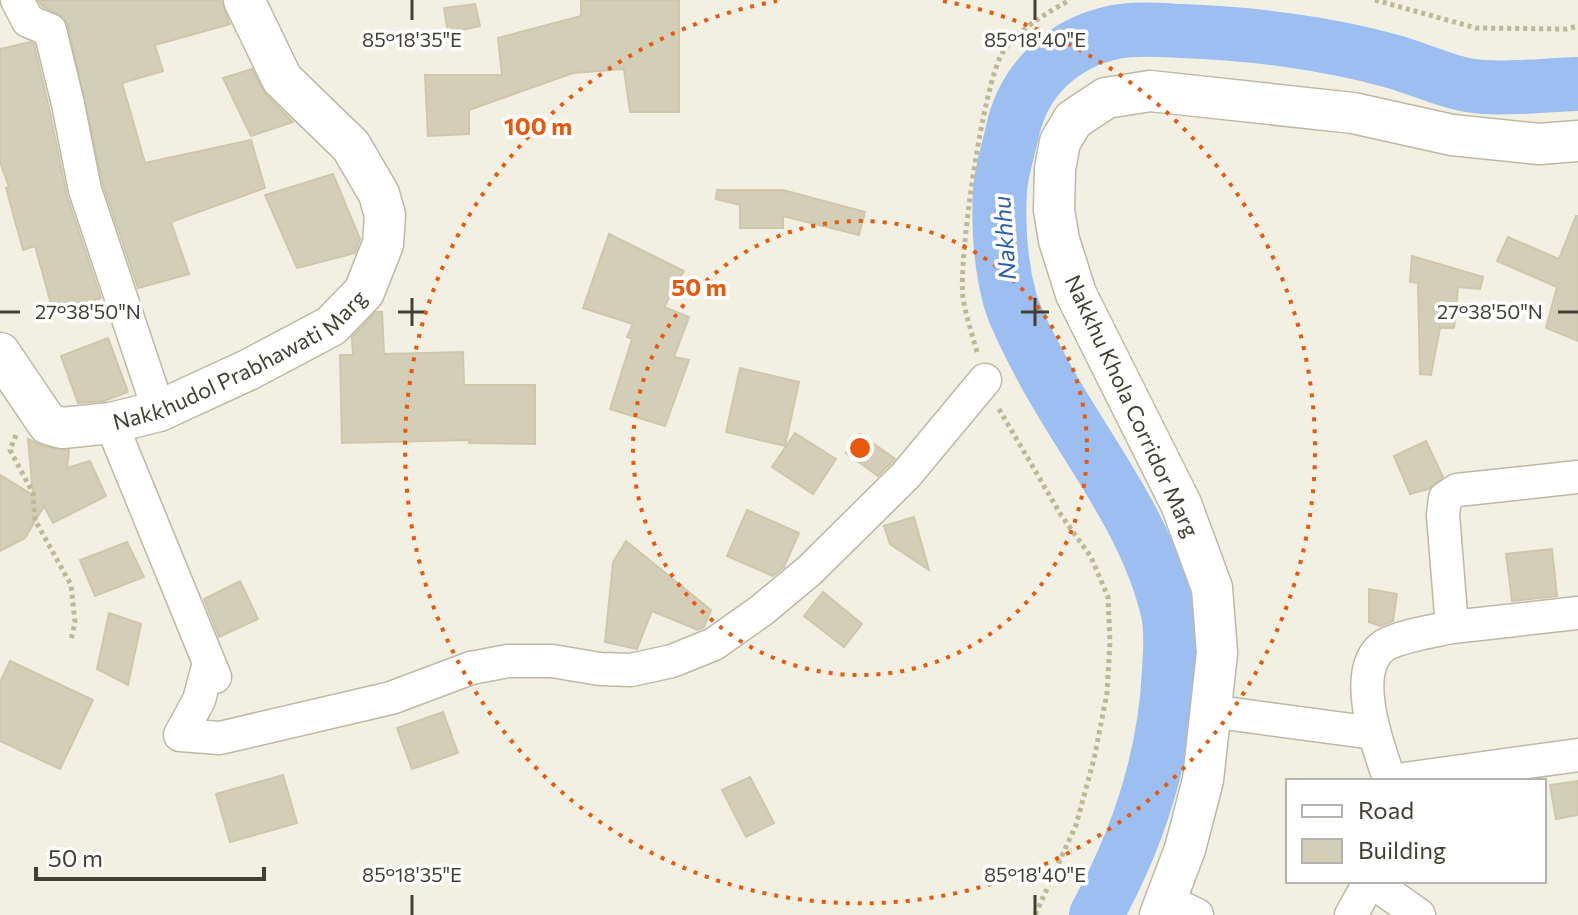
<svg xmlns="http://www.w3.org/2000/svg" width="1578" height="915" font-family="Commissioner,sans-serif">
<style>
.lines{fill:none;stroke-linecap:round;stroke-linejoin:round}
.river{stroke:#9dbef0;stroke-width:54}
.building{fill:#d3ceb8;stroke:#cec7ab;stroke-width:2}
.minor-casing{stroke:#bdb9a5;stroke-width:35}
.tertiary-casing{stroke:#bdb9a5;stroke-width:43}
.path{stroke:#beb897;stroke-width:5;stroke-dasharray:4 4;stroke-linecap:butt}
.minor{stroke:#fff;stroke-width:32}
.tertiary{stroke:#fff;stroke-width:40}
.ticks{fill:none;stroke:#434033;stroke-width:3}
.ring{fill:none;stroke:#e8590c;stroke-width:4;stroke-dasharray:4 8}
.labels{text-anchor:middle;stroke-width:7;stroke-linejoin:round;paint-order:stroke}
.street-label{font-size:22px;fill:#434033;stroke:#fff}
.water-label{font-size:24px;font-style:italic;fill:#2d5fae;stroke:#fff}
.ticks-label{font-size:20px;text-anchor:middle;fill:#434033;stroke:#fff;stroke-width:7;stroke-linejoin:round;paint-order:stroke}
.centre{fill:#e8590c;stroke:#fff;stroke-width:4}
.ring-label{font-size:24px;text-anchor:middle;font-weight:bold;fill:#e8590c;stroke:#fff;stroke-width:7;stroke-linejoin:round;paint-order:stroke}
</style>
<rect width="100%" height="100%" fill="#f1f0e3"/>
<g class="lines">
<path class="river" d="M1096,915c41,-74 69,-158 73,-244 1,-18 3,-39 -1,-58 -21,-92 -84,-165 -127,-246 -11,-21 -24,-44 -31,-67 -9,-34 -12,-74 -10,-109 1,-19 8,-39 12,-58 11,-53 50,-90 103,-101 21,-4 45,-2 66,-1 66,2 146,12 210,30 30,8 60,24 92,26 31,2 64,-2 95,-3"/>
</g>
<path class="building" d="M38,0h183l9,24 -75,21 8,26 -41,12 23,80 106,-23 14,48 -94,34 18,52 -51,14 -35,-103 -35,-159 -4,-9 -22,-11z
M581,0h98v112h-49l-6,-43 -51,4 -104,37v24l-41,2 -3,-61h77l-4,-37 83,-22z
M475,4l5,22 -32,7 -4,-25z
M30,42l4,2 15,64 18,88 34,102 -48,13 -18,-65 -12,4 -17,-62 3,-1 -9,-25v-113z
M252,69l14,26 27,27 -42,14 -28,-58z
M333,174l27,65 -5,14 -58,15 -32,-73z
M717,190h66l82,22 -6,23 -76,-19v12h-43v-23l-24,-6z
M1576,216h2v125l-32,-13 11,-41 -60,-26 11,-24 51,22z
M609,234l75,37 -20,36 25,10 -15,40 15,3 -24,66 -55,-17 22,-70 -5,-2 6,-13 -50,-16z
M1412,256l71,21 -3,12 -22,-2 -4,41h-14l-9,47 -11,-1 -2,-91 -8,-1z
M376,312h6l2,42 79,-2 1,33h71v59l-66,-1v-3l-127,3 -2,-88h13l-1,-18z
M108,338l20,54 -24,9 -26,2 -17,-47z
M740,368l59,14 -14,64 -59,-14z
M795,433l41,26 -23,35 -41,-27z
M860,434l35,25 -17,17 -32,-23z
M28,439l14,7 27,4 -2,18 23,-7 16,35 -53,27 -9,-17 -19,32 -25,13v-76l33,20z
M1426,441l17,36 -15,12 -18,5 -16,-38z
M747,510l52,23 -15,34 -11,9 -46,-20z
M914,517l15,53 -39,-26 -6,-18z
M626,541l85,69 -7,17 -6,3 -46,-19 -15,38 -32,-7 8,-80z
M127,542l17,35 -49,19 -15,-36z
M1552,549l5,47 -45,5 -6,-47z
M240,581l18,38 -39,18 -15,-38z
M1369,589l28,5 -4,27 -13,5 -11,-4z
M823,592l39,32 -18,23 -40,-31z
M109,613l32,11 -13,61 -31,-16z
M10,661l83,39 -33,69 -60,-28v-59z
M443,712l15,41 -46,16 -15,-41z
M283,775l14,48 -67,19 -14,-48z
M750,777l24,46 -28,14 -24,-47z
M1578,781v34l-22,4 -6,-34z"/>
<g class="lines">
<defs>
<path id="minor" d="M17,0l11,21 22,9 18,74 17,86 74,221
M111,423l104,254
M1452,627l126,-14
M209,663l-10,37 -19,35 40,3 171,-40 80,-30 37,-7h44l48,8 31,1 41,-9 42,-17 48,-34 48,-40 96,-95 79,-95
M1210,711l164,22
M1390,781c-11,-32 -42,-112 -5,-136 16,-9 48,-14 67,-18l-9,-112 2,-17 12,-8 121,-13
M1390,781l188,-26
M1371,881l48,34
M1166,900l31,15
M1351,915l19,-34"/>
<g id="tertiary">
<path id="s1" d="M0,353l48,71 14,4 49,-5 48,-12 89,-41 83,-44 33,-34 19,-48 2,-29 -6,-21 -28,-48 -69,-67 -38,-79"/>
<path d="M1160,915l25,-66 18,-69 14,-127 -5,-65 -31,-84 -105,-210 -17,-54 -5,-30 1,-41 5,-27 13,-22 33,-22 44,-7 203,22 99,22 87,9 39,-3"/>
</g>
</defs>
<use href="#minor" class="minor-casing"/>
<use href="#tertiary" class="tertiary-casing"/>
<path class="path" d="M1375,0l101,28 90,1 12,-3
M977,352c-5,-18 -11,-36 -14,-54 -5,-37 20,-216 40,-246 13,-21 45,-40 67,-52
M999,409l62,106 30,42 17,40 2,45 -3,51 -13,66 -18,66 -41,90
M16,435l-6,15 23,43 2,27 36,65 4,37 -4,18"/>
<use href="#minor" class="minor"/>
<use href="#tertiary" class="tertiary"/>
</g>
<path class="ticks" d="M412,0v20M1035,0v20M412,298v28M1035,298v28M0,312h20M398,312h28M1021,312h28M1558,312h20M412,895v20M1035,895v20"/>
<g class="ring">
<circle cx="860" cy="448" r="227"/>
<path d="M943 1A455 455 0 1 1 777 1"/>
</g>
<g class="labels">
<g class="street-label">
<text dy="8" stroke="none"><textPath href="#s1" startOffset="294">Nakkhudol Prabhawati Marg</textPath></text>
<text transform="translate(1132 406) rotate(65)" y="8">Nakkhu Khola Corridor Marg</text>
</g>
<g class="water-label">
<text transform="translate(1005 238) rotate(-94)" y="8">Nakhhu</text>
</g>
</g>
<g class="ticks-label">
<text x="412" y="47">85°18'35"E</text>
<text x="1035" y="47">85°18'40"E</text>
<text x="88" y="319">27°38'50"N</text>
<text x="1490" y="319">27°38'50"N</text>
<text x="412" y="882">85°18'35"E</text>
<text x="1035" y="882">85°18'40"E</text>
</g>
<circle cx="860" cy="448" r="12" class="centre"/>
<g class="ring-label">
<text x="538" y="135">100 m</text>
<text x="699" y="296">50 m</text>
</g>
<rect x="1286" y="779" width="260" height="104" fill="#ffffff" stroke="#b4b3ad" stroke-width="2"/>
<rect x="1302" y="805" width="40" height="12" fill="#ffffff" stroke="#b4b3ad" stroke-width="2"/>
<text x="1358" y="819" font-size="24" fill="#434033">Road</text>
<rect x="1302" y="839" width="40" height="24" fill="#d3ceb8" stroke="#b4b3ad" stroke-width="2"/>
<text x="1358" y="859" font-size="24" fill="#434033">Building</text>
<path d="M36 867v12h228v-12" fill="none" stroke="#434033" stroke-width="4"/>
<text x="48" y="867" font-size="24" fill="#434033" stroke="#ffffff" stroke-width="6" paint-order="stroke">50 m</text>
</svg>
